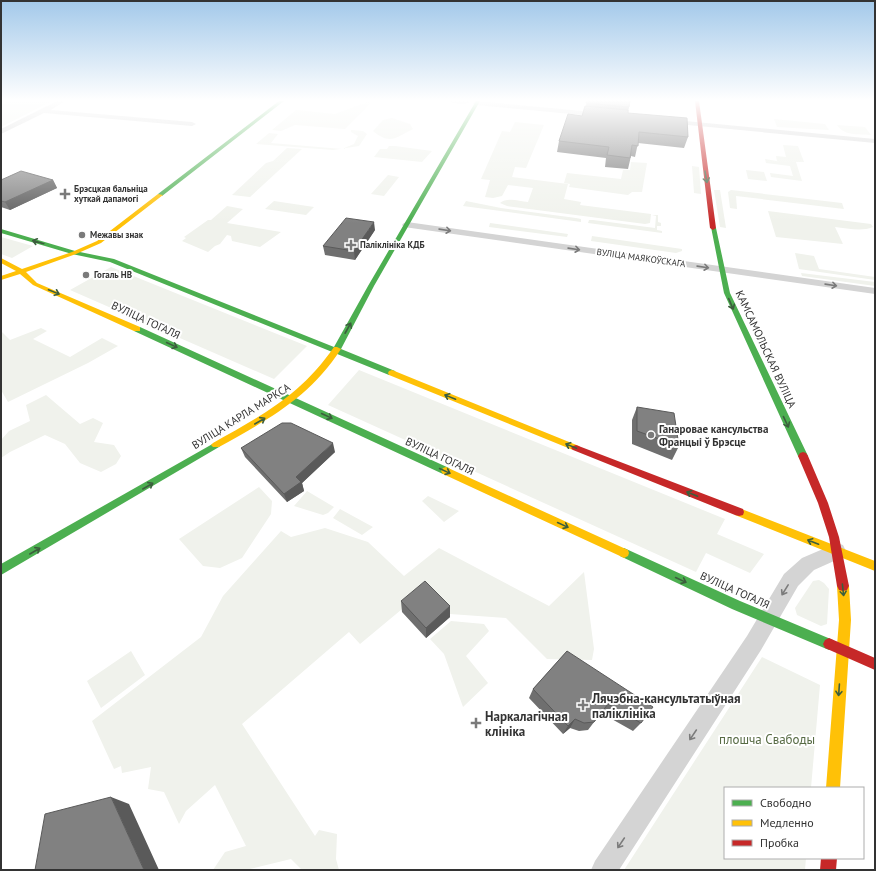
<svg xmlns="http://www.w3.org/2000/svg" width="876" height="871" font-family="'PT Sans',sans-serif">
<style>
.green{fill:#f0f2ec}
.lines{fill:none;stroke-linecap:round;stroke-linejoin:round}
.street{fill:#d4d4d4;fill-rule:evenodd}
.fast{fill:#4caf50;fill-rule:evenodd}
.slow{fill:#ffc107;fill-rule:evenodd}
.jam{fill:#c62828;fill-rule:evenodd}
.wall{fill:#6f6f6f}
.shaded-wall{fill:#5a5a5a}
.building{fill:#818181;stroke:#5a5a5a}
.oneway{stroke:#3c5e3d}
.oneway2{stroke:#7b7b7b}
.poi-dot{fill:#7a7a7a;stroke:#fff;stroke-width:1.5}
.labels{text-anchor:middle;stroke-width:4;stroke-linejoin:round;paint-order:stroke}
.far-poi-label{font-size:9px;font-weight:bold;fill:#333;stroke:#fff;text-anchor:start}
.far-street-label{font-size:9px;fill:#333;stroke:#fff}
.street-label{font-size:11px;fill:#333;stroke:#fff}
.poi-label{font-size:11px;font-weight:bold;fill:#333;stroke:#fff;text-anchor:start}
.near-poi-label{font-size:13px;font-weight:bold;fill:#333;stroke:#fff;text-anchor:start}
.near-park-label{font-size:13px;fill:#576b44;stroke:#fff}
</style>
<rect width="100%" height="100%" fill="#fff"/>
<path class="green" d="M12,101h40l-51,26v-23z
M367,102l4,1 -26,26 -50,-4 -14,6 -9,-1 24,-20 39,4z
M392,118l18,6 3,5c-18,9 -23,16 -40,2l10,-11z
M774,119l51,5 4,6 -52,-3z
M515,122l29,3 -18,43 -11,-1 -3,10 56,7 -4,15 17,3 -1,3 71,9 -1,9 -5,1 -138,-18 -7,-3c7,-6 19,-2 28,-1l5,-14 -25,-3 -6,11 -9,2 -8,-1 5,-17 -9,-1 21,-48 8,1z
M837,125l28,2 6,8c-13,-1 -27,1 -34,-10z
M351,130l12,1 4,3 -8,12 -26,4 -77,-6 13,-11 9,1 -7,9 71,6 12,-5 4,-8 -7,-4z
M783,145l15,1 6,16h-8l6,19 -31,-4 -1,-4 23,3 -3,-10 -24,-3 -1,-4 12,2 -1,-5 10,1z
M389,146h6l37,5 -10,11 -48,-5 6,-8h7z
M287,148l15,1 -52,48 -18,-2 34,-32 7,-2z
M631,162l16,1 -5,29h-10l-4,3 -59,-8 1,-3 -6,-1 3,-10 54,6 2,-9h7z
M692,166l7,1 2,27 -7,-1z
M746,170l18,2 3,9 -19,-2z
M388,175l11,2 -15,19 -13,-2z
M714,190h6l6,38 -6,-1z
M731,190l111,13 2,6 -108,-13 1,13 -7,-1 -2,-16z
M274,201l40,6 -8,8 -41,-6z
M466,201l35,7 75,10 5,1v3l-118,-16z
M227,206l16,3 -16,14 54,9 -21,15 -28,-6 -1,-5 -4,-1 -7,9 -5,2 -7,6 -26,-11 4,-3 -2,-1 24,-17h3z
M768,211l103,13 2,3c-12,5 -26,1 -38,0l8,17 -67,-7z
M652,215h6v7l3,1v3h-4v4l5,1v2l-74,-10 1,-3h4l62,8 1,-12z
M490,223l78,11 -1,3 -78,-10z
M592,236l90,13v2l-6,2 -85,-12z
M1,237l32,9 -21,12 -11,-4z
M795,253l19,3 5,13 56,8v3l-76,-11z
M111,267l196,79 -33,33 -204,-89z
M801,273l74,9v4l-73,-10z
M41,328l6,3 -14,8 37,18 32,-19 16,8 -30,17 -80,39 -7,-12v-59l9,9z
M359,370l366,149 -8,15 47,20 -14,19 -44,-20 -10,19 -368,-167z
M46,395l34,29 13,-6 10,5 -9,19 20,3 7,11 -5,8 -15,8 -21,-9 -15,-19 -20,-9 -35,17 -9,6v-18l8,-9 21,-10 -4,-16z
M259,487l13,14 -1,13 -29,44 -22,10 -17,-2 -24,-27z
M307,491l27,16 -6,6 -5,2 -29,-9z
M428,496l31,15 -15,11 -22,-21z
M340,509l33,18 -11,8 -29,-17z
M325,528l43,14 36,34 35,-28 110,58 35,-34 10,77 -2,11 -45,-1 -41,-41 -56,-4 -25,-24 -65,54 -11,-12 -107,92 73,112 4,-6 18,4 -1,25 3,11h-37l-11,-11 -41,10 -37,1 12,-18 21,-6 -31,-61 -29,26 -7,13 -15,-32 -16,-3 3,-22 -29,6 -1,-7 -7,3 -22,-48 109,-84 22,-41 58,-65 10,6z
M819,580l5,3 5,6 -2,35 -6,2 -24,-11 -2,-7 18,-27z
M451,621l33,3 5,7 -23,25 22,27 -25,24 -19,-53 -14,-15z
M131,651l14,24 -44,33 -14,-27z
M762,657l58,28 -9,103h-86v70h81l-1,12h-181z"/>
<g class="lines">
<path class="street" d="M57,101h8l-14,9 141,12 4,2 -4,2 -148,-13 -43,21v-5z
M449,101h21v1c-4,3 -17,2 -21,-1z
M477,101l126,12 4,2 -4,2 -127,-12 -3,-2z
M664,119l211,20v4l-208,-20h-3z
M407,222l468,66v6l-471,-67 -2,-2 2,-2z
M837,543l6,2 3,6 -3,6 -29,13 -16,16 -37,64 -142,220h-28l4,-9 152,-225 37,-62 18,-16z"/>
<path class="fast" d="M279,101h5l-122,95h-4v-2z
M476,101h4l-106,185 -33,63 54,22 1,2 -1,2h-6l-279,-113 -38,-8 -71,-21v-4l74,22 39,8 220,88 34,-61z
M711,227l5,1 14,65 78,163 -2,3h-6l-2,-3 -74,-163z
M134,327h6l309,141 2,3 -2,3h-6l-309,-143z
M216,442l3,1 2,2 -2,2 -218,128v-11z
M624,548l116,53 93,39 2,4 -2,4 -4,2 -97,-41 -112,-53 -1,-3 1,-3z"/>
<path class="slow" d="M158,194l5,1 -62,48 -25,11 -50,18 11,11 103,44v4h-6l-101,-46 -13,-11 -19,6v-4l15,-5 -15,-8v-5l21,11 50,-17 25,-11z
M334,347h3l4,2c-32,49 -72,70 -122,98h-6l-2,-2 2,-2c50,-28 88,-48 121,-96z
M392,370l187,76 2,2 -2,2h-6l-184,-75 -1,-2 1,-2z
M446,467l182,83 1,3 -1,3 -4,2 -4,-2 -177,-82 -2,-3 2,-3z
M739,508l136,53v10l-140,-56 -1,-3 1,-3z
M843,581l4,1 2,4 2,34 -11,168h-14l13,-168 -2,-34 2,-4z"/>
<path class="jam" d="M695,101h4l17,127 -3,2 -3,-2z
M576,445l167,64 1,3 -1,3 -4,1 -4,-1 -162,-65 -2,-2 2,-2z
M803,452l3,1 2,3 20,47 11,34 10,49 -2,4 -4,1 -4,-1 -2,-4 -8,-49 -11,-34 -20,-47 2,-3z
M829,638l46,20v12l-50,-22 -2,-4 2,-4z
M821,858h16l-1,12h-16z"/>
</g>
<path class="wall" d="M587,101h43l-2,12 60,24 -4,11 -46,-5 -3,14 -4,-1 -3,13 -23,-2 1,-9 -49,-6 2,-11 23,-25 4,-10z
M1,180h52l4,8 -47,22 -9,-3z
M375,230l-20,30 -30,-5 -2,-9z
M637,407l42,39 -7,14 -40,-16v-24z
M241,448l94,4 -33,31 2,8 -17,11 -42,-45z
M401,601l49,5v11l-24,21 -24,-26z
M567,651l74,72 -8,8 -32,-18 -13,17 -9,1 -9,-3 -7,6 -34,-36 4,-9z"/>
<path class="shaded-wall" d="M53,180l4,8 -47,22 -5,-8z
M374,222l1,8 -20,30 -1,-9z
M333,443l2,9 -33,31 2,8 -17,11 -3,-8 12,-17z
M450,606v11l-24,21v-10z
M575,719l-5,9 -7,6 5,-8z
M111,797l18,7 30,66h-15z"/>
<path class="building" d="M587,101h43l-1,6 -43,-4z
M585,106l43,4v3l59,5 1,19 -49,-5 -1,14 -6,-1 -2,13 -23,-3 2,-8 -50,-6 9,-27 14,2z
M21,171l32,9 -48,22 -4,-1v-21z
M346,218l28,4 -20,29 -31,-5z
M637,407l37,6 5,33 -42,-15z
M282,423h9l42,20 -37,34 5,5 -17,12 -43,-46z
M425,581l25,25 -24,22 -25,-27z
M567,651l86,56 -12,16 -33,-19 -14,18 -10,1 -9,-4 -7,7 -35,-37z
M111,797l33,73h-109l10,-56z"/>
<defs><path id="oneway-shaft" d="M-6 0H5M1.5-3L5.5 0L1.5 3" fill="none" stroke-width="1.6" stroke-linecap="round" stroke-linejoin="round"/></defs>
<g class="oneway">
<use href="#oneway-shaft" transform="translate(706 177) rotate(80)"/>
<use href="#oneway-shaft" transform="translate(38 242) rotate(-164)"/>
<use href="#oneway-shaft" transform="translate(54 292) rotate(22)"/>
<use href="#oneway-shaft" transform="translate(731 304) rotate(67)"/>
<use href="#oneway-shaft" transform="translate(348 328) rotate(-61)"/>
<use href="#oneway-shaft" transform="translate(172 345) rotate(25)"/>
<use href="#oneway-shaft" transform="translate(450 397) rotate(-158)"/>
<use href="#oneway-shaft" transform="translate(327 416) rotate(25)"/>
<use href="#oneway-shaft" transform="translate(260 421) rotate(-30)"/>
<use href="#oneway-shaft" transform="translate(786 422) rotate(65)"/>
<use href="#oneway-shaft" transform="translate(571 446) rotate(-158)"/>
<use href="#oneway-shaft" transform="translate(445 471) rotate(25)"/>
<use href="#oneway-shaft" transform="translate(148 486) rotate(-30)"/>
<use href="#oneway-shaft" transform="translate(692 494) rotate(-158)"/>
<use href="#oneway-shaft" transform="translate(563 525) rotate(25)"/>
<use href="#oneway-shaft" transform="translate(813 542) rotate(-159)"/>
<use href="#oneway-shaft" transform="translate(35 551) rotate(-30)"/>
<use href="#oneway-shaft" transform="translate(681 580) rotate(25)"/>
<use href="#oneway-shaft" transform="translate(843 590) rotate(84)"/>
<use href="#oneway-shaft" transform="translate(839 690) rotate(94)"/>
</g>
<g class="oneway2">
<use href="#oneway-shaft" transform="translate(445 230) rotate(8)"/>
<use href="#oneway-shaft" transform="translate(574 249) rotate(8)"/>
<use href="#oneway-shaft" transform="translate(703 267) rotate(8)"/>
<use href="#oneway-shaft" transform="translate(831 285) rotate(8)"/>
<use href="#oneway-shaft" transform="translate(785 590) rotate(122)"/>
<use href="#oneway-shaft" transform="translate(693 735) rotate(124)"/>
<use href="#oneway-shaft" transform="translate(621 843) rotate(124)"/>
</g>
<linearGradient id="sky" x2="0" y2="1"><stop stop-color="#a3c9ea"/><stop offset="0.45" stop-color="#fff"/><stop offset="1" stop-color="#fff" stop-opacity="0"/></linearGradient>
<rect width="876" height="223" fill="url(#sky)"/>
<g class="poi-dot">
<path d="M63 188h4v4h4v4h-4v4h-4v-4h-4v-4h4z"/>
<circle cx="82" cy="235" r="4"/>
<path d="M349 239h4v4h4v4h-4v4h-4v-4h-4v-4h4z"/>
<circle cx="86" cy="275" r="4"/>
<circle cx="651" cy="435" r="4"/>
<path d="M581 699h4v4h4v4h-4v4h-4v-4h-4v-4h4z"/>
<path d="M474 717h4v4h4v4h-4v4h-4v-4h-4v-4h4z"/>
</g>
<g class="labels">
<g class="far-poi-label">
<text x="74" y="192">Брэсцкая бальніца<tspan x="74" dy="10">хуткай дапамогі</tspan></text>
<text x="90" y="238">Межавы знак</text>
<text x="360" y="248">Паліклініка КДБ</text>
<text x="94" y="278">Гогаль НВ</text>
</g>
<g class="far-street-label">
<text transform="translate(641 258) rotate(8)" y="3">ВУЛІЦА МАЯКОЎСКАГА</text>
</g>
<g class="street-label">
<text transform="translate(146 320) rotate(25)" y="4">ВУЛІЦА ГОГАЛЯ</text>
<text transform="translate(766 349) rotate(65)" y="4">КАМСАМОЛЬСКАЯ ВУЛІЦА</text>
<text transform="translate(241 416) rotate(-32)" y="4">ВУЛІЦА КАРЛА МАРКСА</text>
<text transform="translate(440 456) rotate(25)" y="4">ВУЛІЦА ГОГАЛЯ</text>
<text transform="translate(735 590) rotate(24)" y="4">ВУЛІЦА ГОГАЛЯ</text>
</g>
<g class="poi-label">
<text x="659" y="433">Ганаровае кансульства<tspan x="659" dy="13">Францыі ў Брэсце</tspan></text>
</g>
<g class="near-poi-label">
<text x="592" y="703">Лячэбна-кансультатыўная<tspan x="592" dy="15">паліклініка</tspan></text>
<text x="485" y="721">Наркалагічная<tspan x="485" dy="15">клініка</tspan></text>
</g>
<g class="near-park-label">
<text x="767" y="744">плошча Свабоды</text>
</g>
</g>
<rect width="876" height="871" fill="none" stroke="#333333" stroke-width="4"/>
<rect x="724" y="787" width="140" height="72" fill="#ffffff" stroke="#adadad"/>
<rect x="732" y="800" width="20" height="6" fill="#4caf50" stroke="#adadad"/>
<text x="760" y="807" font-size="12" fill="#333333">Свободно</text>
<rect x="732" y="820" width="20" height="6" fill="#ffc107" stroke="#adadad"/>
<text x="760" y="827" font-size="12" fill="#333333">Медленно</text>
<rect x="732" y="840" width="20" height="6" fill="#c62828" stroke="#adadad"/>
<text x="760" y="847" font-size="12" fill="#333333">Пробка</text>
</svg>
